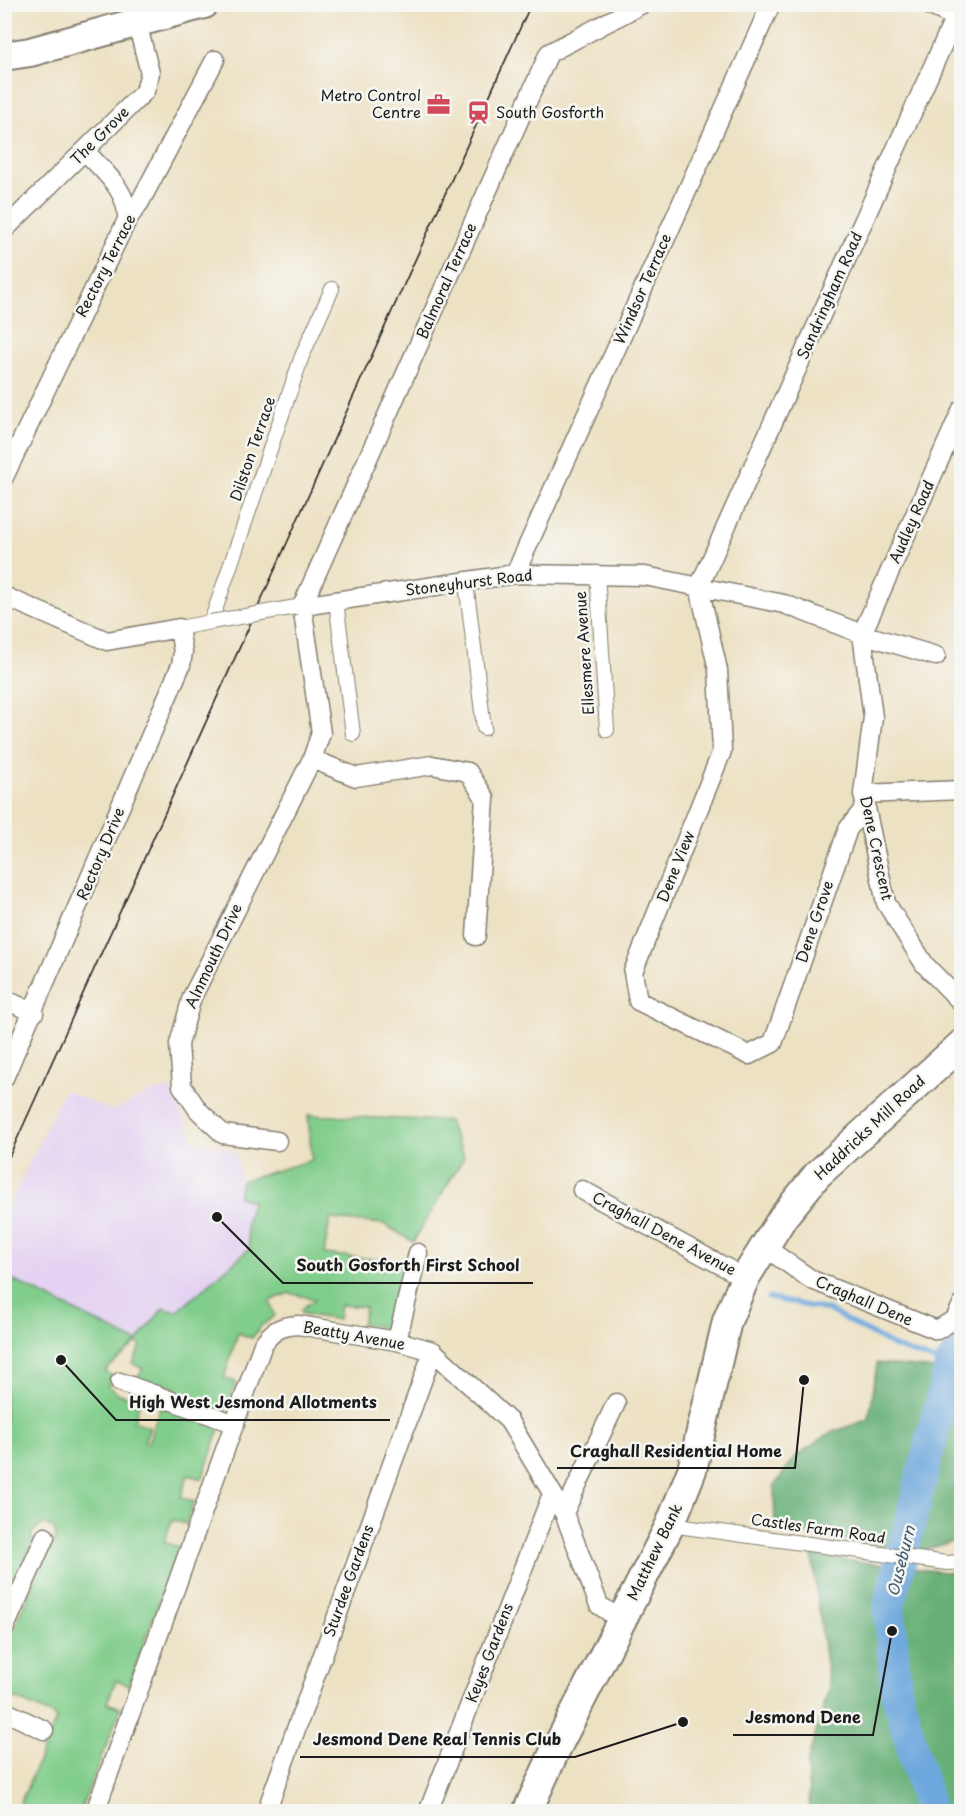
<svg xmlns="http://www.w3.org/2000/svg" width="966" height="1816" font-family="'Playpen Sans',sans-serif">
<style>
.built{fill:#e4d3f2}
.green{fill:#81cd8b;stroke:#4e7454;stroke-width:1.5}
.forest{fill:#68b077;stroke:#42664a;stroke-width:1.5}
.lines{fill:none;stroke-linecap:round;stroke-linejoin:round}
.stream{stroke:#6da7dd;stroke-width:5}
.river{stroke:#6da7dd;stroke-width:32}
.pedestrian-casing{stroke:#847e70;stroke-width:16}
.minor-casing{stroke:#847e70;stroke-width:21}
.primary-casing{stroke:#847e70;stroke-width:32}
.pedestrian{stroke:#fff;stroke-width:14}
.minor{stroke:#fff;stroke-width:18}
.primary{stroke:#fff;stroke-width:28}
.tram{stroke:#1c1c1c;stroke-width:1.5}
.pedestrian-bridge-casing{stroke:#847e70;stroke-width:16;stroke-linecap:butt}
.pedestrian-bridge{stroke:#fff;stroke-width:14}
.labels{text-anchor:middle;stroke-width:5;stroke-linejoin:round;paint-order:stroke}
.poi-label{font-size:15px;fill:#1c1c1c;stroke:#f6f6f2;text-anchor:end}
.street-label{font-size:15px;fill:#1c1c1c;stroke:#f6f6f2}
.water-label{font-size:16px;font-style:italic;fill:#405b73;stroke:#f6f6f2}
.leader{fill:none;stroke:#1c1c1c;stroke-width:2}
.callout-dot{fill:#1c1c1c;stroke:#f6f6f2;stroke-width:2}
.callout-label{font-size:16px;text-anchor:middle;font-weight:bold;fill:#1c1c1c;stroke:#f6f6f2;stroke-width:5;stroke-linejoin:round;paint-order:stroke}
</style>
<rect width="100%" height="100%" fill="#f6f6f2"/>
<filter id="ink" filterUnits="userSpaceOnUse"><feTurbulence type="fractalNoise" baseFrequency=".0167" numOctaves="2"/><feDisplacementMap in="SourceGraphic" scale="12" xChannelSelector="R" yChannelSelector="G"/><feConvolveMatrix kernelMatrix="1 2 1 2 8 2 1 2 1" color-interpolation-filters="sRGB"/></filter>
<filter id="wash" filterUnits="userSpaceOnUse"><feTurbulence type="fractalNoise" baseFrequency=".008" numOctaves="4" result="noise"/><feDisplacementMap in="SourceGraphic" scale="24" xChannelSelector="R" yChannelSelector="G"/><feGaussianBlur stdDeviation="1.35" result="paint"/><feColorMatrix in="noise" values="0 0 0 0 0 0 0 0 0 0 0 0 0 0 0 0 0 1.4 0 .05"/><feComposite in="paint" operator="in"/></filter>
<g filter="url(#wash)">
<rect width="100%" height="100%" fill="#ede1c3"/>
<path class="built" d="M170,1089l22,45 -1,5 45,13 5,29 71,-21 -4,-45 140,6 16,36 -51,85 -29,-18 -53,-5 -154,93 -14,-4 -26,35 -132,-67v-62l59,-124 48,21 41,-20z"/>
<path class="green" d="M308,1115l140,6 16,36 -51,85 -29,-18 -54,-5 -6,35 77,8 4,14 -12,53 -31,-5 3,-17 -25,-2 -2,15 -35,-6 -2,-5 14,-10 -26,-6 -19,8 5,15 -14,10 -9,12 -14,-5 -14,45 12,4 -11,31 -47,-18 -2,-5 -12,-5 -9,3 -19,-8 7,-11 -10,-5 8,-19 -4,-2 -32,28 7,5 -4,9 9,8 23,8 -6,20 16,6 -6,15 4,1 12,-35h13l48,17 -19,54 -14,-4 -7,22 13,5 -8,22 -14,-4 -8,22 14,5 -49,138 -13,-5 -9,23 14,5 -41,103h-63l39,-91 -3,-5 -48,-21v-42l42,-102c9,-6 12,-13 6,-22l-9,-4 -12,8v10l-27,64v-330l132,66 26,-34 14,4 73,-64 -4,-23 6,-24 -14,-4 3,-16 71,-21z"/>
<path class="forest" d="M961,1330v209l-42,13 -144,-24 -1,-42 21,-29 35,-24 39,-14 8,-56 56,6z
M812,1556l149,18v237h-151l-3,-48 22,-75z"/>
<g class="lines">
<path class="stream" d="M768,1298l60,12 67,37 55,19"/>
<path class="river" d="M930,1812l-34,-122 -7,-85 61,-239 12,-17"/>
</g>
</g>
<g filter="url(#ink)">
<g class="lines">
<defs>
<path id="pedestrian" d="M597,573l10,157
M466,583l18,145
M336,601l17,133
M179,628l32,-6 91,-266 30,-67
M670,1525l277,38 15,-1"/>
<path id="minor" d="M926,4l29,13
M86,152c18,20 43,39 41,68
M4,230l141,-139 5,-18 -13,-50
M962,409l-100,225 11,83 -10,77 23,109 39,62 37,38
M4,477l123,-257 13,-18 75,-142
M515,574l256,-570
M4,596l103,45 72,-13 4,24 -2,13 -177,413
M302,606l247,-553 93,-49
M302,606l213,-32 130,2 139,28 78,30 74,22
M312,759l44,18 76,-12 36,7 17,26 -9,138
M863,794l99,-4
M866,806l-18,23 -75,214 -24,12 -111,-54 -5,-29 89,-221 -4,-81 -19,-83 262,-583
M4,999l30,14
M277,1141l-54,-7 -25,-24 -16,-24 -3,-42 13,-47 120,-238 9,-26 -19,-127
M582,1190l163,88
M763,1246l49,34 125,50 18,-11 7,-14
M397,1341l21,-88
M120,1382l115,42
M564,1513l52,-110
M4,1629l41,-92
M4,1711l40,19
M95,1812l168,-468c10,-14 18,-18 35,-19l99,16 36,10 76,70 55,92 35,92 22,15
M266,1812l167,-461
M428,1812l124,-318"/>
<path id="primary" d="M4,56l26,-4 174,-48
M527,1812l27,-59 116,-228 22,-55 35,-149 18,-43 38,-61 34,-42 145,-131"/>
</defs>
<use href="#pedestrian" class="pedestrian-casing"/>
<use href="#minor" class="minor-casing"/>
<use href="#primary" class="primary-casing"/>
<use href="#pedestrian" class="pedestrian"/>
<use href="#minor" class="minor"/>
<use href="#primary" class="primary"/>
<path class="tram" d="M4,1168l527,-1164"/>
<defs>
<path id="pedestrian-bridge" d="M211,622l85,-15"/>
</defs>
<use href="#pedestrian-bridge" class="pedestrian-bridge-casing"/>
<use href="#pedestrian-bridge" class="pedestrian-bridge"/>
</g>
</g>
<defs>
<symbol id="office-bare" viewBox="-9 -9 18 18"><path d="M-6-3h4V-5.5h4V-3h4V5H-6ZM-1-4.5V-3h2v-1.5ZM-6 0V1H6V0Z" fill="#d1495b" stroke="#f6f6f2" stroke-width="2.5" paint-order="stroke"/></symbol>
<symbol id="station-bare" viewBox="-9 -9 18 18"><path d="M-3-6H3Q5-6 5-4V2Q5 4 3 4L4.5 6H3L1.5 4h-3L-3 6H-4.5L-3 4Q-5 4-5 2V-4Q-5-6-3-6ZM-3.5-4v3h7v-3ZM-3.5 1v1.5H-2V1ZM2 1v1.5H3.5V1Z" fill="#d1495b" stroke="#f6f6f2" stroke-width="2.5" paint-order="stroke"/></symbol>
</defs>
<g fill-rule="evenodd">
<use href="#office-bare" x="422" y="88" width="33" height="33"/>
<use href="#station-bare" x="462" y="96" width="33" height="33"/>
</g>
<g class="labels">
<g class="poi-label">
<text x="421" y="101">Metro Control<tspan x="421" dy="17">Centre</tspan></text>
<text x="496" y="118" text-anchor="start">South Gosforth</text>
</g>
<g class="street-label">
<text transform="translate(100 136) rotate(-45)" y="5">The Grove</text>
<text transform="translate(106 266) rotate(-63)" y="5">Rectory Terrace</text>
<text transform="translate(447 281) rotate(-66)" y="5">Balmoral Terrace</text>
<text transform="translate(643 289) rotate(-66)" y="5">Windsor Terrace</text>
<text transform="translate(830 296) rotate(-66)" y="5">Sandringham Road</text>
<text transform="translate(253 449) rotate(-71)" y="5">Dilston Terrace</text>
<text transform="translate(912 522) rotate(-66)" y="5">Audley Road</text>
<text transform="translate(469 583) rotate(-7)" y="5">Stoneyhurst Road</text>
<text transform="translate(585 653) rotate(-94)" y="5">Ellesmere Avenue</text>
<text transform="translate(876 848) rotate(78)" y="5">Dene Crescent</text>
<text transform="translate(101 854) rotate(-67)" y="5">Rectory Drive</text>
<text transform="translate(676 867) rotate(-68)" y="5">Dene View</text>
<text transform="translate(815 922) rotate(-71)" y="5">Dene Grove</text>
<text transform="translate(214 956) rotate(-65)" y="5">Alnmouth Drive</text>
<text transform="translate(870 1128) rotate(-43)" y="5">Haddricks Mill Road</text>
<text transform="translate(664 1234) rotate(28)" y="5">Craghall Dene Avenue</text>
<text transform="translate(864 1301) rotate(23)" y="5">Craghall Dene</text>
<text transform="translate(354 1336) rotate(10)" y="5">Beatty Avenue</text>
<text transform="translate(818 1529) rotate(8)" y="5">Castles Farm Road</text>
<text transform="translate(655 1552) rotate(-64)" y="5">Matthew Bank</text>
<text transform="translate(349 1581) rotate(-70)" y="5">Sturdee Gardens</text>
<text transform="translate(490 1653) rotate(-69)" y="5">Keyes Gardens</text>
</g>
<g class="water-label">
<text transform="translate(901 1561) rotate(-76)" y="6">Ouseburn</text>
</g>
</g>
<path class="leader" d="M217 1217L283 1283H533M61 1360L116 1420H390M804 1380L795 1468H557M892 1631L873 1735H733M683 1722L575 1757H300"/>
<g class="callout-dot">
<circle cx="217" cy="1217" r="6"/>
<circle cx="61" cy="1360" r="6"/>
<circle cx="804" cy="1380" r="6"/>
<circle cx="892" cy="1631" r="6"/>
<circle cx="683" cy="1722" r="6"/>
</g>
<g class="callout-label">
<text x="408" y="1271">South Gosforth First School</text>
<text x="253" y="1408">High West Jesmond Allotments</text>
<text x="676" y="1457">Craghall Residential Home</text>
<text x="803" y="1723">Jesmond Dene</text>
<text x="437" y="1745">Jesmond Dene Real Tennis Club</text>
</g>
<rect width="966" height="1816" fill="none" stroke="#f6f6f2" stroke-width="24"/>
</svg>
